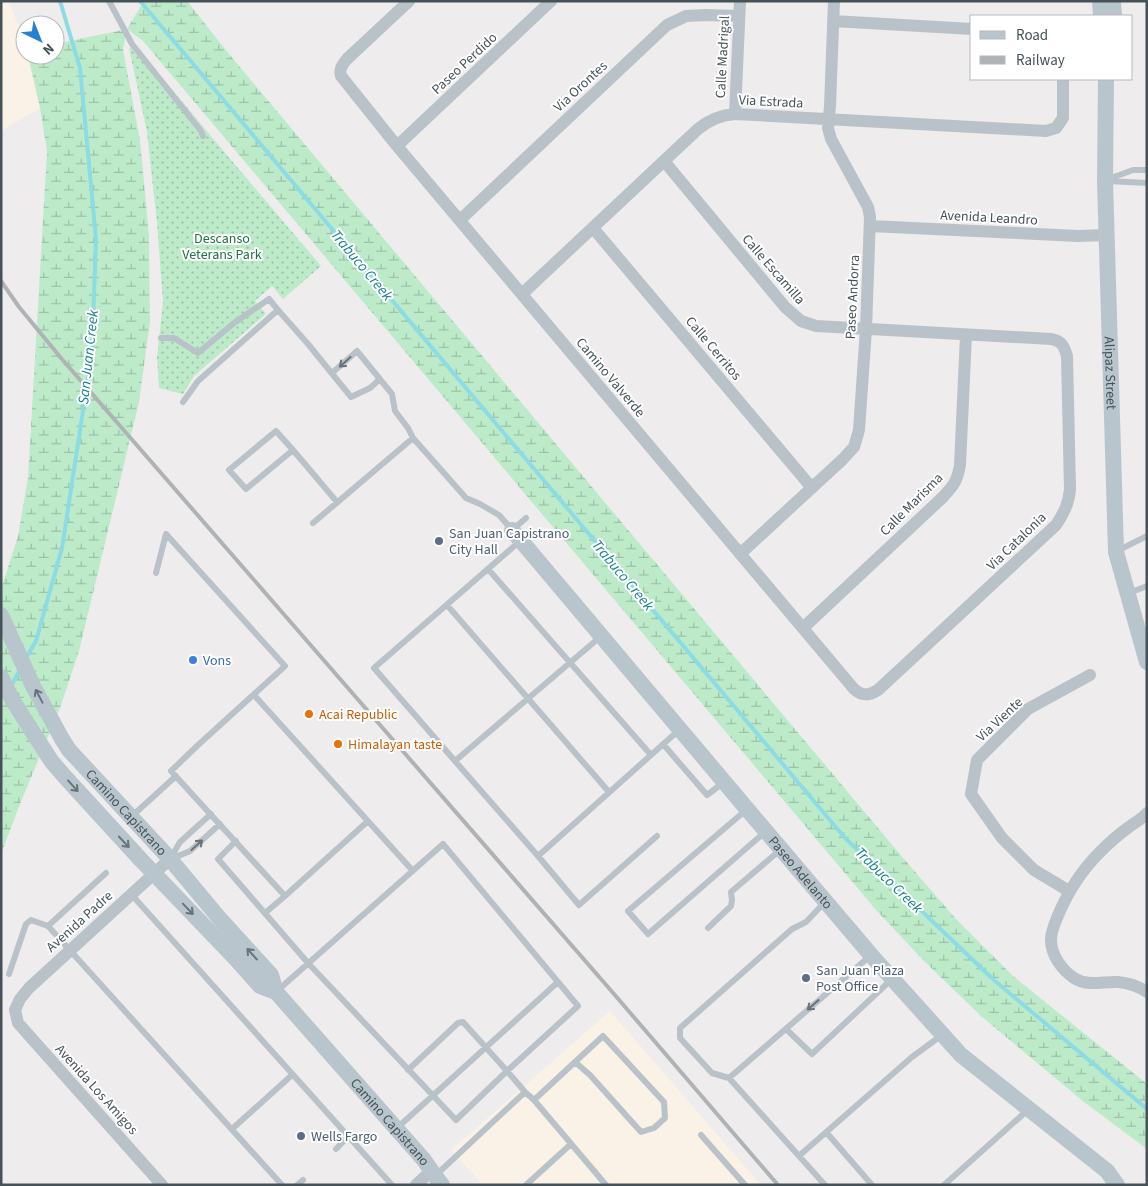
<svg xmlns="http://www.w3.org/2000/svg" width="1148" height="1186" font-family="'Source Sans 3',sans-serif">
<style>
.commercial{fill:#faf2e6}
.grass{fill:url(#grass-dots)}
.wetland{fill:url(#wetland-marsh)}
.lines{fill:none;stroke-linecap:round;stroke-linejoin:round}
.stream{stroke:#8ddbe5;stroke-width:4}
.lane{stroke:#b9c2c8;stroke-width:6}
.street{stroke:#b9c2c8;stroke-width:12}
.secondary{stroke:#b9c5cd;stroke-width:16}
.rail{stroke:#afb3b6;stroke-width:4}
.oneway{stroke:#68747a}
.oneway2{stroke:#68747b}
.service-dot{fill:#5c6f8a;stroke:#fff;stroke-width:2}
.shop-dot{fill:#3f7fe0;stroke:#fff;stroke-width:2}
.food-dot{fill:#e8710a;stroke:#fff;stroke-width:2}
.labels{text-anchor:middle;stroke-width:4;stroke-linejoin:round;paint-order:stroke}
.street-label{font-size:14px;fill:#465258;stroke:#fff}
.park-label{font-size:14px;fill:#1d743f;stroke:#fff}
.service-label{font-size:14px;fill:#4e5e75;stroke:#fff;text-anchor:start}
.shop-label{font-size:14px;fill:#366cbe;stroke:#fff;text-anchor:start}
.food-label{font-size:14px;fill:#c56008;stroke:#fff;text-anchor:start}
.water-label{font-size:15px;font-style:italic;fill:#16818e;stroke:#fff}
</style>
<defs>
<pattern id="grass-dots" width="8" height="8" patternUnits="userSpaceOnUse" patternTransform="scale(1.25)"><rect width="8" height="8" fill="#bdebca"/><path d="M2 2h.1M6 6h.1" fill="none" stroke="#9bc1a7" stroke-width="1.8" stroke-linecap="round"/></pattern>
<pattern id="wetland-marsh" width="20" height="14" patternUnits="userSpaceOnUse" patternTransform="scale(1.25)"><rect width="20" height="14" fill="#bdebca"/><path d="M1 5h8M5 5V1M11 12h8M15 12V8" fill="none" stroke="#9bc1a7"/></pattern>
</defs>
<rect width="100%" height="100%" fill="#efeced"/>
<path class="commercial" d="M1,1h8l16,44v10h3l12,53 -39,23z
M610,1011l151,174h-278l-32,-35z"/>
<path class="grass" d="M135,45l91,109 95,112 -38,33 -11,-13 -17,15 11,13 -72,62 -11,18 -24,-6 -2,-30 6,-56 -6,-79 -10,-91 -18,-84z"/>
<path class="wetland" d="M144,1h43l42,53 675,805 52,60 57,57 134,108v65l-63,-47 -103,-86 -56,-54 -49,-52 -733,-869 -16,-12 -4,21 17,90 9,96 1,85 -11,81 -60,249 -19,57 -40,96 -19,50v-265l17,-53 10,-58 19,-327 -7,-43 -12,-53h27v-11l72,-15z"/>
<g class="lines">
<path class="stream" d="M140,1l705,837 150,143 152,128
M26,658l10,-17 26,-93 30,-196 4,-113 -16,-171 -20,-67
M11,686l10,-18"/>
<path class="lane" d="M109,1l23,43 69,87 2,5
M1106,180l27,-10h14
M1108,181l39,2
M161,338h13l24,15 36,-30 35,-24 9,11
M332,373l25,-22 35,43 3,17 13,17 5,10 53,60 14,6 19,11 13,15 14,-12
M183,402l15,-21 80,-71 30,34 43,53 19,-9 10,-9
M293,450l-17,-19 -47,39 17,19 47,-39 44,52
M313,523l100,-85
M520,541l-146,127 81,93 145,-124
M1117,551l30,-15
M488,569l163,186
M156,573l10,-39 119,132 -88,80 -26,25 114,125 83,-75
M1129,593l18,-7
M447,605l162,187
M254,695l159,176
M663,744l44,51 16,-12
M455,761l83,95 141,-126
M746,810l-118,101 20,23 117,-102
M131,817l45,-41
M236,841l-18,18 90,104 148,157 51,-49 18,21
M538,856l41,49 78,-69
M170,859l10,-17 31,-28
M171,859l19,-8 30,-27
M106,873l-58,53 234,259
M131,894l261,291
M265,913l20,-17
M708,928l23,-22 1,-6 -1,-8 49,-42
M9,974l17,-50 5,-4 17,6
M277,991l166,-147 135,162 -71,65 -44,-49 -5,1 -50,47
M786,1029l26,25 80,-75
M575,1062l15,13 51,57 13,-4 11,-10 -1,-16 -61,-66 -69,64 72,85
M729,1078l141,-122
M397,1128l161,-146
M232,1129l60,-54
M826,1132l46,53
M701,1135l44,50
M336,1149l12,-12
M800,1155l112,-98 30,-22
M436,1175l89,-83 9,8
M297,1185l6,-5
M526,1185l45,-41
M825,1185l-96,-107 -17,-5 -32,-35v-10l112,-99 14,-7 19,-20
M944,1185l85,-76"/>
<path class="street" d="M409,1l-62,58c-5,6 -8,10 -6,17l56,70 457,543c8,7 14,7 24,1l178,-165c8,-12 13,-22 14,-36l-3,-133c-3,-10 -5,-15 -16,-17l-235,-13 -15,-5 -16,-14 -121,-146
M833,21l139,8
M735,114l5,-113
M397,146l154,-145
M460,220l207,-195 19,-9 19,-1 34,1
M870,226l208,10 28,-1
M593,228l219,260
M522,294l176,-165c11,-9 22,-14 37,-15l311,17 10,-3 7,-10v-39
M740,554l102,-94 12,-13 5,-17 7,-101 4,-112 -2,-10 -37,-68 -3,-11 2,-22 4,-105
M803,628l139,-130c12,-13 15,-16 18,-33l6,-130
M1147,813c-5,6 -12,9 -18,14 -10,7 -20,16 -29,25 -19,19 -33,41 -43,66 -3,7 -6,15 -6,22 0,15 11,30 23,38 14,9 29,3 44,4 11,1 20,4 29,10
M1069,891l-35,-21 -32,-32 -31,-44 6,-34 51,-51 62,-34
M162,1185l-144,-162 -3,-13 5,-11 9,-11 141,-129
M416,1185l15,-14"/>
<g class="secondary">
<path d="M1100,1l1,15"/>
<path d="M1113,1l1,15"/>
<path id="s1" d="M1106,79l-1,102 11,371 31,110"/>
<path id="s2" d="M512,530l235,279 124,146 90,100 146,116 10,14"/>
<path id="s3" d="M1,615l32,71 29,53 7,11 101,109 50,60 51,56 5,17"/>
<path id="s4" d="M1,677l12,24 19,30 20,31 14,16 76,83 93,97 25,28 16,6 148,168 11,16 7,9"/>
</g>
<path class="rail" d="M1,281l18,26 42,51 553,636 164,191"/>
</g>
<defs><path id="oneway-shaft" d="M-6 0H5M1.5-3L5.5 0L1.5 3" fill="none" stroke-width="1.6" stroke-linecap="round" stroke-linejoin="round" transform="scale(1.25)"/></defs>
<g class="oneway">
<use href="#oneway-shaft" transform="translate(345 362) rotate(138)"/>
<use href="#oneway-shaft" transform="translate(197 845) rotate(-42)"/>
<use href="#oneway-shaft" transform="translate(813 1005) rotate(139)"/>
</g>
<g class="oneway2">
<use href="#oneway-shaft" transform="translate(39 696) rotate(-118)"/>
<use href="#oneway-shaft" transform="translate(73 786) rotate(48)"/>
<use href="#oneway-shaft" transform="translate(124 842) rotate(47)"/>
<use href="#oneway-shaft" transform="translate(188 909) rotate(46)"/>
<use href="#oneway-shaft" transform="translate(252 954) rotate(-132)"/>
</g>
<g class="service-dot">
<circle cx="439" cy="541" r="5"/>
<circle cx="806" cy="978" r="5"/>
<circle cx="301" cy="1136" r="5"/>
</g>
<circle class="shop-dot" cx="193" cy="660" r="5"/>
<g class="food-dot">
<circle cx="309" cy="714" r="5"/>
<circle cx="338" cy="744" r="5"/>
</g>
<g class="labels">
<g class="street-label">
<text transform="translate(722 57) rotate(-87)" y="5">Calle Madrigal</text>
<text transform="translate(464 63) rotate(-43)" y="5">Paseo Perdido</text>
<text transform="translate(580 86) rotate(-43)" y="5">Via Orontes</text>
<text transform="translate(771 101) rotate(3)" y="5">Via Estrada</text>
<text transform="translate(989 217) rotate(3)" y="5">Avenida Leandro</text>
<text transform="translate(774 269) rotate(49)" y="5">Calle Escamilla</text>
<text transform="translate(852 297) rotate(-87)" y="5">Paseo Andorra</text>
<text transform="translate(714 348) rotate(50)" y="5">Calle Cerritos</text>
<text dy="5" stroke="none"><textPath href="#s1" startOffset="294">Alipaz Street</textPath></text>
<text transform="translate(611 377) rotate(50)" y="5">Camino Valverde</text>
<text transform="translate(911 504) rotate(-45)" y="5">Calle Marisma</text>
<text transform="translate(1016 541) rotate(-44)" y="5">Via Catalonia</text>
<text transform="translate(999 719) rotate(-43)" y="5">Via Viente</text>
<text dy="5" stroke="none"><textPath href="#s3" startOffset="236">Camino Capistrano</textPath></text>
<text dy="5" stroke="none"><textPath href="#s2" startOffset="448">Paseo Adelanto</textPath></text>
<text transform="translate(79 921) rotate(-42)" y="5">Avenida Padre</text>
<text transform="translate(97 1089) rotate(48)" y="5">Avenida Los Amigos</text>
<text dy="5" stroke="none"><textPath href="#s4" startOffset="595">Camino Capistrano</textPath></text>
</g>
<g class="park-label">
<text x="222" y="243">Descanso<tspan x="222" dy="16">Veterans Park</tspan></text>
</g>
<g class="service-label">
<text x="449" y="538">San Juan Capistrano<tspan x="449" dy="16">City Hall</tspan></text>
<text x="816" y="975">San Juan Plaza<tspan x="816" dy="16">Post Office</tspan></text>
<text x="311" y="1141">Wells Fargo</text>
</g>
<g class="shop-label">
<text x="203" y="665">Vons</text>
</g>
<g class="food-label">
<text x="319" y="719">Acai Republic</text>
<text x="348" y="749">Himalayan taste</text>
</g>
<g class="water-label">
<text transform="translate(362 265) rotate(50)" y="5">Trabuco Creek</text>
<text transform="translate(88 357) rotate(-84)" y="5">San Juan Creek</text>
<text transform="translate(623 575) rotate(50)" y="5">Trabuco Creek</text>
<text transform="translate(889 880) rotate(44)" y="5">Trabuco Creek</text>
</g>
</g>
<rect width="1148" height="1186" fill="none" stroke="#465258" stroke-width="5"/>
<rect x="970" y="15" width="162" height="65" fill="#ffffff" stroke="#b5babc"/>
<rect x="980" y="31" width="25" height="8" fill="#b9c5cd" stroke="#b5babc"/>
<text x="1016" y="40" font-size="15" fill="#465258">Road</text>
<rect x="980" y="56" width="25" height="8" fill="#afb3b6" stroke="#b5babc"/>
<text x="1016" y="65" font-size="15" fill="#465258">Railway</text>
<g transform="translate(40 40) rotate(137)"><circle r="24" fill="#ffffff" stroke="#b5babc"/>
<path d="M0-4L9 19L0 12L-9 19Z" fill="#2581d0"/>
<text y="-8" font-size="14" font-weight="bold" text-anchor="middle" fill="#465258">N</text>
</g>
</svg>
